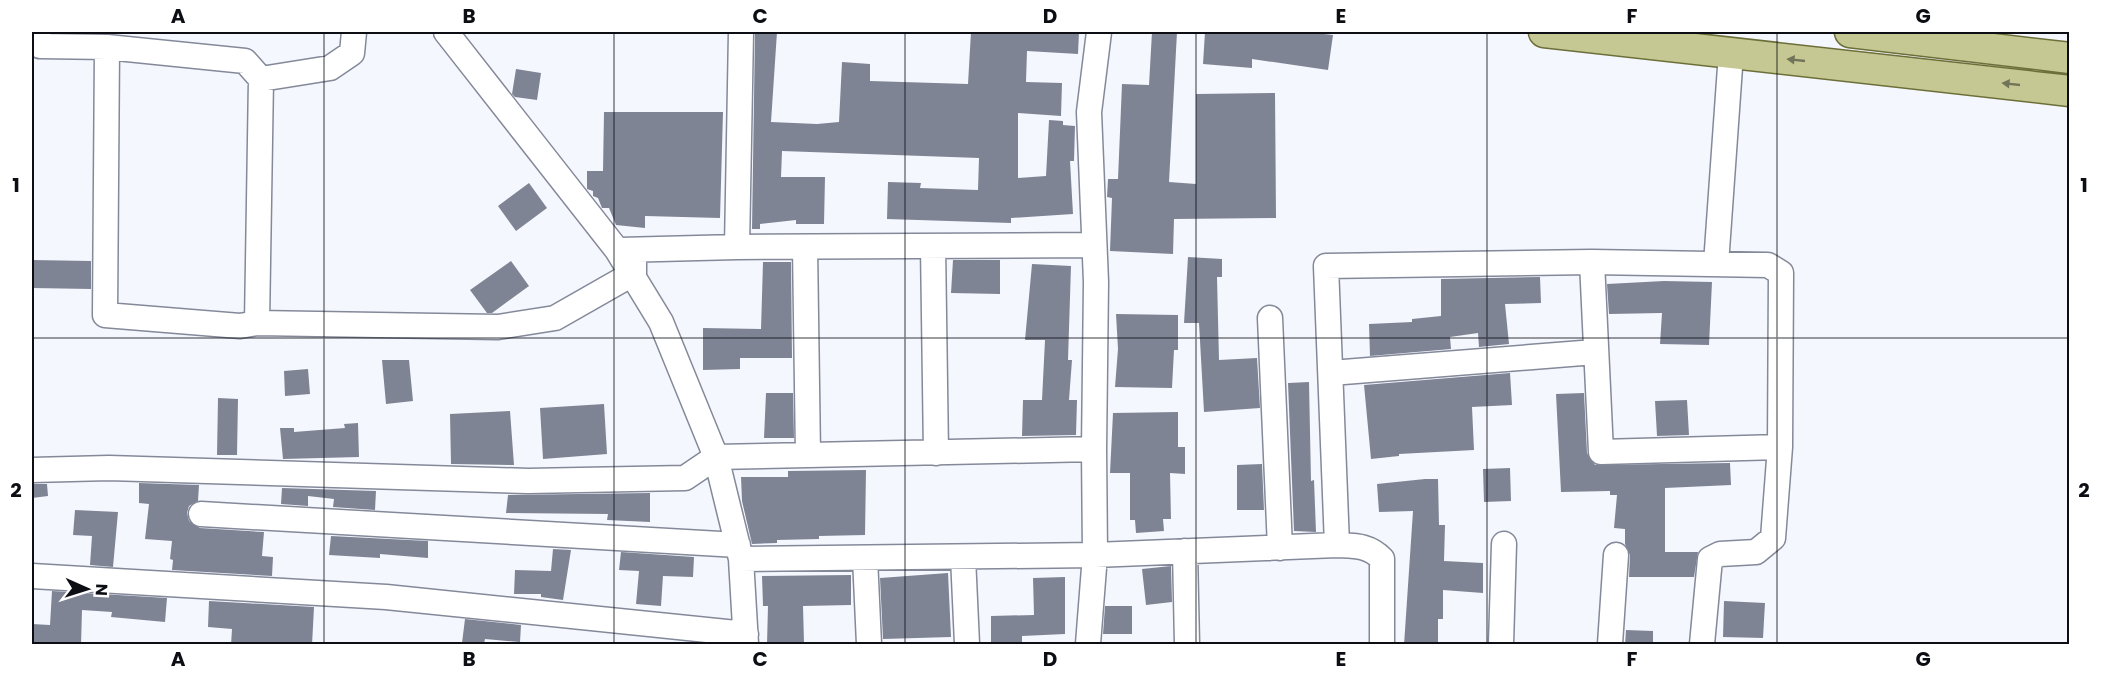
<svg xmlns="http://www.w3.org/2000/svg" width="2101" height="676" font-family="Poppins,sans-serif">
<style>
.building{fill:#7f8494}
.lines{fill:none;stroke-linecap:round;stroke-linejoin:round}
.minor-casing{stroke:#848999;stroke-width:27}
.major-casing{stroke:#6c6f38;stroke-width:33}
.minor{stroke:#fff;stroke-width:24}
.major{stroke:#c6c894;stroke-width:30}
.oneway{fill:#72745a}
.grid{fill:none;stroke:#0c0e14;stroke-width:1.5;stroke-opacity:0.55}
.neatline{fill:none;stroke:#0c0e14;stroke-width:2}
.grid-label{font-size:20px;text-anchor:middle;font-weight:bold;fill:#0c0e14}
</style>
<rect width="100%" height="100%" fill="#f5f7fe"/>
<path class="building" d="M755,32h22l-6,90 46,2 22,-2 3,-60 28,2v17l98,3 3,-52h108l-1,22 -51,-3 -1,31 36,1 -1,33 -43,-3v65l28,-2 3,-56 14,1v4l12,1 -1,35h-4l3,53 -62,4v5l-124,-4 1,-37 33,1 -1,5 58,2 1,-32 -197,-7 -1,26h44l-1,47h-28v-4l-36,4v5h-8z
M1152,32h25l-8,150 27,2v-90l79,-1 1,125 -102,1 -1,35 -63,-3 2,-53 -5,-1 1,-18h10l4,-95 27,1z
M1205,32h102l26,3 -5,35 -76,-11v9l-49,-4z
M516,69l25,4 -4,27 -22,-3 -3,-3z
M604,112h119l-3,106 -75,-2v12l-29,-3 -7,-17h-7l-4,-10 -5,-2v-5l-6,-2v-18h16z
M529,183l18,25 -31,23 -18,-25z
M1188,257l34,2v18h-5l2,83 38,-2 3,50 -56,4 -5,-89h-15z
M32,260l59,1v28l-59,-1z
M953,260h47v34l-49,-1z
M511,261l18,25 -37,27h-5l-17,-23z
M763,262h28l1,96h-52v11l-37,1v-42l58,1z
M1032,264l39,2 -3,94h4l-3,40h8l-1,35 -54,1 1,-36h19l3,-60h-20z
M1540,277l1,26 -36,1 4,40 -30,3 -1,-14 -28,4 1,12 -81,7 -1,-32 43,-2v-3l29,-3v-37z
M1664,281l48,1 -3,63 -49,-1 2,-31 -53,1 -2,-30z
M1116,314l62,1v35h-4l-2,38 -57,-1 3,-38z
M382,360h27l4,41 -27,3z
M308,369l2,25 -25,2 -1,-25z
M1510,373l2,32 -40,2 2,43 -75,4v2l-28,3 -7,-74z
M1309,382l2,99 3,-1 2,52 -22,-1 -6,-148z
M766,393h27l1,45h-30z
M1584,393l3,60 8,12 135,-2 1,22 -66,3v64h33l-4,25h-65l1,-22 -5,-11v-15l-11,-1 3,-33h-7v-4l-49,1 -5,-98z
M218,398l20,1 -1,56h-20z
M1687,400l2,35 -32,1 -2,-35z
M604,404l3,50 -64,5 -3,-51z
M510,411l4,54 -63,-1 -1,-50z
M1178,412v35h7v27l-15,-1 1,46h-8l1,12 -28,2 -1,-13h-5v-47h-20l3,-60z
M358,423l1,34 -76,2 -3,-31h14v4l51,-4 -1,-4z
M1262,464l2,46h-27v-45z
M1510,468l1,33 -27,1 -1,-33z
M866,470l-1,65 -46,1v3l-42,1v3l-25,1 -10,-43 -1,-24h47v-6z
M1425,479h13l1,46h6l-1,36 39,2v30l-40,-3v29h-5v26h-34l9,-134 -34,1 -2,-28z
M139,483l60,2 -1,16 -9,5 -2,7 2,8 11,7 64,4 -2,24 11,1 -1,19 -100,-6 1,-10 -3,-1 2,-18 -27,-2 4,-35 -10,-1z
M32,484h15l1,12 -16,2z
M282,488l94,3 -1,19 -42,-3 1,-8 -26,-3v10l-27,-2z
M650,493v29l-43,-2 1,-6 -102,-1 2,-18z
M75,510l43,2 -5,55 -23,-2 2,-29 -19,-1z
M331,536l97,5v17l-48,-4v4l-51,-3z
M553,549l18,1 -8,50 -22,-3v-3h-27l1,-24 36,1z
M621,552l73,5 -1,20 -30,-1 -2,30 -25,-2 3,-33 -20,-1z
M1171,566l1,36 -26,3 -4,-36z
M948,573l3,64 -68,2 -3,-61z
M851,575v30l-48,1 1,37 -37,1 1,-38h-5l-1,-30z
M1065,577v57l-43,2v9h-31v-29l43,-1 -1,-37z
M52,591l115,7 -2,24 -54,-5 1,-5 -30,-2 -1,35h-49v-21l18,1z
M209,601l105,6 -2,38h-81l1,-16 -24,-2z
M1724,601l41,2 -2,35 -40,-1z
M1105,606h27v28h-29z
M465,619l56,6 -1,17 -35,-3 -1,5 -22,-1z
M1626,630l27,1v14h-28z"/>
<g class="lines">
<defs>
<path id="minor" d="M38,32l2,14 67,1
M446,32l171,218 44,72 55,135 25,102 5,85
M261,79l69,-11 22,-15 2,-21
M933,246l3,207
M737,247l4,-215
M805,247l3,208
M620,250l117,-3 357,-2
M1592,262l176,3 13,8 -1,174 -7,91 -17,14 -36,2 -10,5 -8,85
M1716,264l15,-211
M1270,318l10,230
M257,323l4,-244 -16,-18 -138,-14 -2,268 135,11 17,-3 241,4 57,-9 79,-45v-23
M1331,373l264,-21
M32,470l77,-2 419,13 157,-3 31,-21 378,-8 2,-167 -7,-170 10,-80
M201,514l537,31
M1337,545l-11,-279 266,-4 9,190 179,-5
M1185,551l2,93
M963,557l4,87
M865,558l4,86
M741,559l354,-4 242,-10c18,1 32,0 45,14v85
M32,576l354,21 360,37
M1088,644l7,-89 -1,-106
M1501,644l3,-100
M1610,644l6,-89"/>
<path id="major" d="M1544,32l526,59
M1850,32l220,26"/>
</defs>
<use href="#minor" class="minor-casing"/>
<use href="#major" class="major-casing"/>
<use href="#minor" class="minor"/>
<use href="#major" class="major"/>
</g>
<defs><path id="oneway-solid" d="M-6-.8H1V-3.2L6.5 0L1 3.2V.8H-6Z" transform="scale(1.5)"/></defs>
<g class="oneway">
<use href="#oneway-solid" transform="translate(1796 60) rotate(-174)"/>
<use href="#oneway-solid" transform="translate(2011 84) rotate(-174)"/>
</g>
<path class="grid" d="M324,32v612M614,32v612M905,32v612M1196,32v612M1487,32v612M1777,32v612M32,338h2038"/>
<rect width="2101" height="676" fill="none" stroke="#ffffff" stroke-width="66"/>
<g transform="translate(87 589) rotate(93)" stroke="#ffffff" stroke-width="4.5" paint-order="stroke">
<path d="M0-4.5L10 22L0 15L-10 22Z" fill="#0c0e14"/>
<text y="-9" font-size="16" font-weight="bold" text-anchor="middle" fill="#0c0e14">N</text>
</g>
<rect x="33" y="33" width="2035" height="610" class="neatline"/>
<g class="grid-label">
<text x="178" y="23">A</text>
<text x="469" y="23">B</text>
<text x="760" y="23">C</text>
<text x="1050" y="23">D</text>
<text x="1341" y="23">E</text>
<text x="1632" y="23">F</text>
<text x="1923" y="23">G</text>
<text x="16" y="192">1</text>
<text x="2084" y="192">1</text>
<text x="16" y="497">2</text>
<text x="2084" y="497">2</text>
<text x="178" y="666">A</text>
<text x="469" y="666">B</text>
<text x="760" y="666">C</text>
<text x="1050" y="666">D</text>
<text x="1341" y="666">E</text>
<text x="1632" y="666">F</text>
<text x="1923" y="666">G</text>
</g>
</svg>
